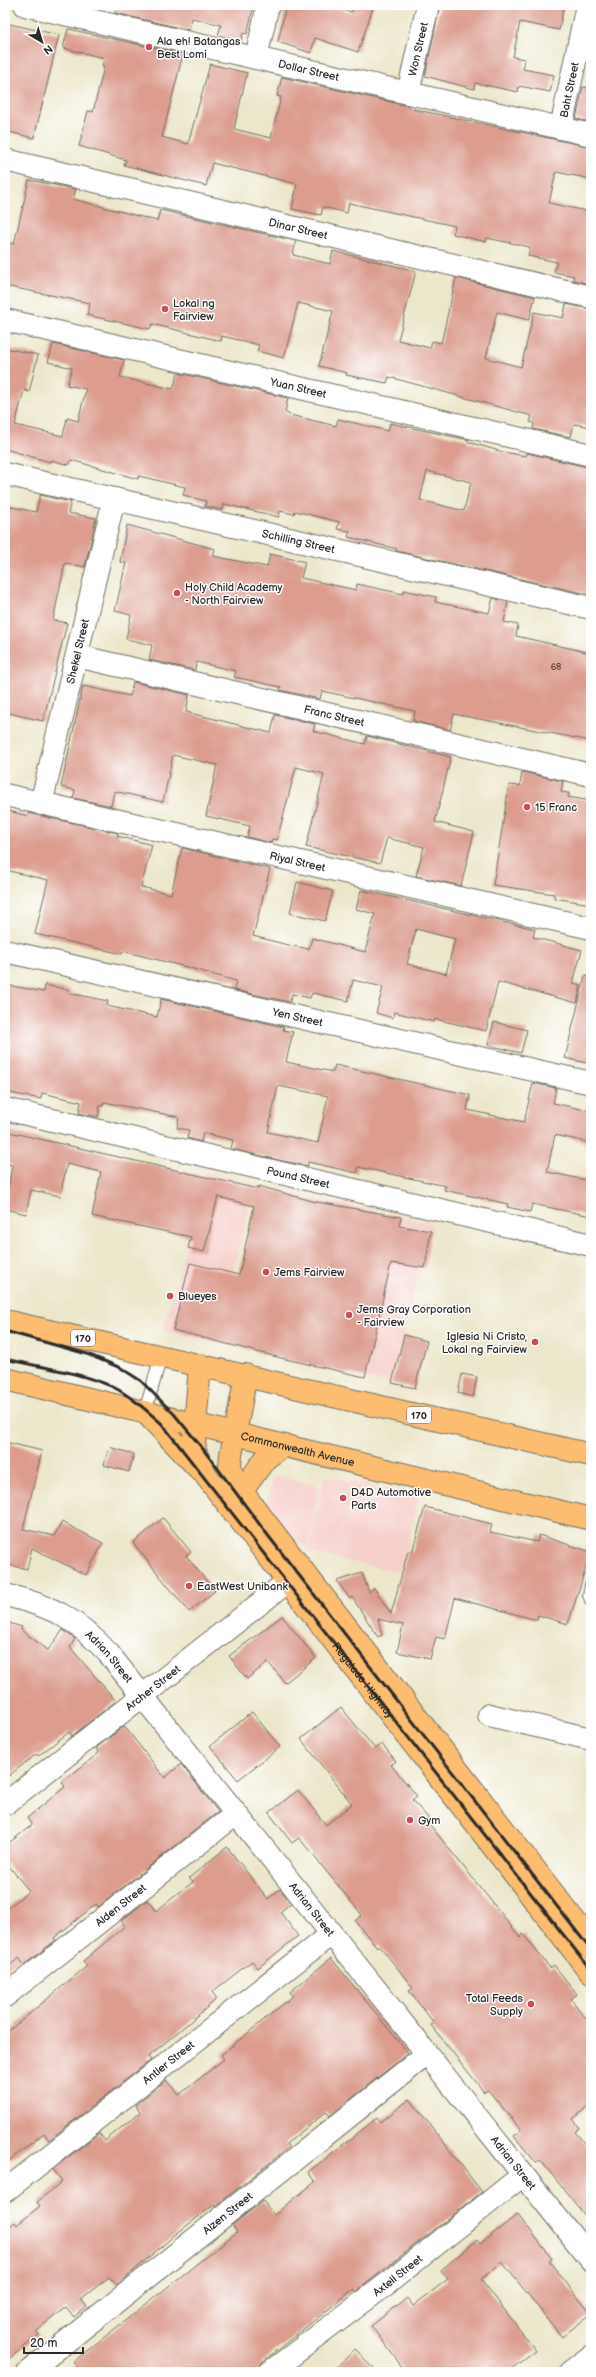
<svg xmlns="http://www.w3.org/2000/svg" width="596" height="2377" font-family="'Balsamiq Sans',sans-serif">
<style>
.built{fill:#f7d0cc}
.building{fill:#dc9d8f;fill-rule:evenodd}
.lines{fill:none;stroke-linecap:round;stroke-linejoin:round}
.service-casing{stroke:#6f6d63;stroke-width:14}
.minor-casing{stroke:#6f6d63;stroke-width:24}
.tertiary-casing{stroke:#6f6d63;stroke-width:24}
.primary-casing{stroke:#6f6d63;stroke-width:24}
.service{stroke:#fff;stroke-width:12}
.minor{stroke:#fff;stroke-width:22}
.tertiary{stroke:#fff;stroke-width:22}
.primary{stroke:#fcbd6f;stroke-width:22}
.rail{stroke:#2b2b2b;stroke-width:3}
.poi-dot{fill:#d1495b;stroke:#fff;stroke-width:1.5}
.labels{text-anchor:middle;stroke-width:3;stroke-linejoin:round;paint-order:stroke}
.number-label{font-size:9px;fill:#574844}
.shield{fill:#fff;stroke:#6b6b6b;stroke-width:1}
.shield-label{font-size:10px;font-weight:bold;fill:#2b2b2b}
.poi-label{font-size:11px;fill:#2b2b2b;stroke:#fff;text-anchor:start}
.street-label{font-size:11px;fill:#2b2b2b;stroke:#fff}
</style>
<rect width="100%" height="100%" fill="#fff"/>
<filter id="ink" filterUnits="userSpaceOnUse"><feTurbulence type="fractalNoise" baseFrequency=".025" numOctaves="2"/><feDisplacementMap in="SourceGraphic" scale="8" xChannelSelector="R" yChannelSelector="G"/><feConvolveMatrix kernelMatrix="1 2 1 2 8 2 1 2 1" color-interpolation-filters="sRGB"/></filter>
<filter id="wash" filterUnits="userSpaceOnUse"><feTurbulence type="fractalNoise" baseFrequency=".012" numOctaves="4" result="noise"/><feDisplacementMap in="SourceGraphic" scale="16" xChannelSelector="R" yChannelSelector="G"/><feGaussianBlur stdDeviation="0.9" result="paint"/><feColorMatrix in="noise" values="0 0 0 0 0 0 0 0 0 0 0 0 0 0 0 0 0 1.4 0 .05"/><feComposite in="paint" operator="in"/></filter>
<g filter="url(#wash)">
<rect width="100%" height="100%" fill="#ece7cb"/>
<path class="built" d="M205,1173l50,12 -40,158 -52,-12z
M309,1197l123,26 -41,160 -113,-24 21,-87 -8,-3z
M274,1475l46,11 -14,63 -40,-43z
M325,1476l94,21 -18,76 -94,-21z"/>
<g id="blocks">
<path class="building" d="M116,5h138l-7,29 -4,-1 -2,8 -23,-6 3,-10 -29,-7 -3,12 -74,-17z
M286,5h29l37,7 2,-7h20l-16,47 -43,-14 -4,15 -33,-11z
M440,5h124l-5,25 -39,-8 -7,35 12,2 -2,10 31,6 -4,17 -31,-6 -1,6 -43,-9 -1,6 -49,-13z
M5,23l54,12 -25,103 -29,-7z
M68,29l115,25 -21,83 26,7 22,-80 37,9 -13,56 37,9 10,-41 -4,-1 5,-19 126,29v2l183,39v32l-35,-7 -7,31 42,9v51l-5,20 -13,-3 1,-4 -20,-4 3,-10 -29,-6 2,-9 -43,-9 -1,4 -33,-8 2,-8 -106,-23 -2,10 -24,-6 -2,8 -29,-6 5,-25 -85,-21 -6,23 -82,-21 2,-5 -47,-14 9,-35 5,1 11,-45h-2l2,-9 -41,-10z
M583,87l8,1v34l-15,-3z
M29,180l47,9 -3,10 84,22 3,-11 136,31 -3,14 37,9 3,-13 83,20 -18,69 32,8 2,-7 9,2 15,-65 79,19 -6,23 -32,-8 -11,46 35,9 13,-55 29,6 3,-14 25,5v118l-17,-3 -3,13 -38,-8 1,-6 -4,-1 2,-6 -143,-39 -2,6 -41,-8 1,-2 -28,-7 14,-55 -35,-8 -14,55 -27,-7 2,-6 -37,-9 -1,5 -69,-17 -2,5 -63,-14 3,-12 -85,-17v-44l9,2z
M53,344l71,16 -4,17 44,10 9,2 5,-16 110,25 -3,14 5,3 46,11 2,-7 50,12 2,-8 79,17 -1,2 35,10 23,4 1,-3 60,14 4,2v126l-195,-44 1,-2 -49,-12 2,-6 -13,-2 2,-7 -44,-11 -1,3 -14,-3 -1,6 -55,-13 -1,6 -18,-4 1,-5 -23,-6 2,-8 -46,-11 -1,3 -67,-19 -2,5 -18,-5 -1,2 -45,-13v-101l33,7 -9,37 -5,-2 -9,35 48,11 4,-18 11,3 8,-32 -19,-4 5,-17 -24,-6zM427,471l44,11 -7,29 -44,-11z
M40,495l31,7 -3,11 28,5 -11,49 -20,-4 -12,57 14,3 -24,98 -38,-9v-194l2,-12 29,6z
M127,525l88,24 -2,7 54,11 3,-13 35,8 -4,16 55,12 1,-6 46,10 1,-4 32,7 -1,5 54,11 4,-15 15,4 -4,20 14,3 -2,11 75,17v88l-137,-27 -4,16 -37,-9 2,-10 -93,-20 -2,8 -40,-9 1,-3 -47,-10 2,-6 -40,-9 -1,8 -46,-10 3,-15 -26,-6 5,-24 -16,-4 11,-48 -6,-1z
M133,682l56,13 -3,17 85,21 4,-18 40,9 -2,7 52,13 2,-8 84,21 -16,65 39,10 -13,54 -45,-10 8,-29 -37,-9 -7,25 -74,-16 18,-73 -28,-7 -19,73 -5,-1 -1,4 -24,-6 3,-11 -44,-10 11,-51 -44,-10 -10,47 -49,-11 -3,15 -38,-8 2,-8 -14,-3 22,-101 47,10z
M522,772l41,9 -2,11 8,1 -1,4 23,4v103l-37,-6v-4l-61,-9 16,-100 11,1z
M5,810l23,6v-3l90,20 -1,3 35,9 -11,42 30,7 11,-46 88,21 -17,67 31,8 25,5 3,-11 53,14 10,-38 -19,-5 5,-19 174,39 -2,8 49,13 -9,33 8,2 -4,18 -79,-21 -12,49 -51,-12 -1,3 -40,-10 -1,6 -17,-5 7,-26 -30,-7 -5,21 -36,-8 -2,5 -18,-4 -2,8 -56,-12 2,-9 -46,-13 -67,-17 -1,3 -87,-20 13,-54 -43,-10zM416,929l39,10 -9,35 -39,-10z
M297,882l36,9 -8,30 -35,-8z
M585,976l6,1v87l-26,-6z
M7,985l37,7 1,-7 25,5 -1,3 39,8 -1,5 50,11 4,-18 123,28 -1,3 10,2 -7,30 47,10 2,-7 135,30 -3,15 57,12 9,-39 23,5 -3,15 38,8v32l-36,-8 -8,37 44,9v35l-59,-12 -2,8 -23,-5 1,-3 -64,-14 2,-4 -88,-19 -1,6 -49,-11v4l-25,-5 -52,-12 2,-9 -30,-7 -2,9 -14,-4 2,-8 -12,-2 2,-11 -75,-15 -1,4h-3l-2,11 -19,-4 2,-11 -39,-9 -1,6 -36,-7v-97zM278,1086l50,10 -10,47 -50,-11z
M494,1022l33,8 -6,23 -33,-8z
M5,1131l253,58 1,-3 53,15 89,16 -2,9 32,5 -6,37 -34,-5 -26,114 -84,-19 -108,-28 17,-67 49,12 15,-69 -36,-9 -14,55 -16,-4 3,-11 -99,-21 9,-44 -34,-8 -7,32 -29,-6 -5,24 -21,-5 7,-44 -7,-2z
M404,1335l23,6 -12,47 -23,-5z
M462,1374l15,3 -4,20 -15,-4z
M5,1442l37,9 -19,78 31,7 8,-14 41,21 -17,32 -54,-27 -5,21 -22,-5z
M109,1447l25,7 -5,18 -25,-7z
M425,1507l67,17 -2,8 47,10 2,-7 52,17 -23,72 -30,-9 -1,5 -82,-22 -10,41 -9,-2 -6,22 -33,-7 6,-27 -25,-6 4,16 -4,2 -26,-40 -2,2 -13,-18 25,-8 7,19 5,-4 17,26 17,-63 4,1z
M163,1518l28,34 -5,4 29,35 -26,21 -56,-69z
M282,1616l34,42 -31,25 -17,-21 -21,17 -18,-23z
M5,1619l7,5 10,3 -1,3 27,20 15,-20 12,9 -5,8 46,54 -44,35 -3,-4 -31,24 -2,-2 -31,25z
M341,1707l34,42 7,-5 14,17 -5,4 26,31 -5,4 17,19 -3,1 94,117 3,-3 27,34 4,-3 23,29 -6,5 20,26v79l-18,15 7,9 -5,4 16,19v72l-51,-63 -4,3 -22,-27 7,-6 -33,-40 -4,2 -53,-67 3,-2 -25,-32 4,-3 -34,-43 -2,2 -22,-26 7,-6 -63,-77 -7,5 -23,-30 29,-23 28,35 26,-21 -51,-65z
M252,1712l28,35 -42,33 -28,-34z
M124,1726l41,52 16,-14 37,48 -120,95 -2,-3 -42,34 2,2 -32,25 -5,-7 -14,11v-59l24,-19 -24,-30v-15l27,-21 -5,-7 38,-31 -3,-5 37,-29 -3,-5z
M227,1847l41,52 12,-10 11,14 -11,9 18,24 -40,32 -6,-7 -40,31 5,7 -69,58 3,3 -102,80 -5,-7 -39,31v-130l82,-68 -4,-5 42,-35 -4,-5 26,-21 9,11 37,-29 -4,-4z
M331,1958l77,95 -78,63 -4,-4 -40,32 3,3 -73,59 -1,-2 -39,30 -59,51 -8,-8 -28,22 6,8 -13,10 -8,-10 -30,24 3,4 -34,27v-132l10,-8 2,3 23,-19 -3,-4 25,-21 -9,-12 46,-36 6,8 35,-29 -5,-7 31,-25 13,15 45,-36 -3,-4 72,-59 -3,-4z
M410,2099l72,93 -119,94 -7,6 -2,-3 -92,73 -4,10h-177l-8,-10 164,-130 -5,-7 31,-24 11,14 41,-33 -7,-10 69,-54 3,4z
M518,2214l34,45 -3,2 42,53 -29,23 -60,-75 -21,17 55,72 -28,21h-102l-35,-46 36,-28 6,8 35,-27 -7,-9 36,-30 3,4z
M355,2350l23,22h-47z"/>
</g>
</g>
<g filter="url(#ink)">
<use href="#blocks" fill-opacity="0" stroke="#6f6d63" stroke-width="1"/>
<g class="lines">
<defs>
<path id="service" d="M145,1412l16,-56
M591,1586l-2,9 2,5"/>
<g id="minor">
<path d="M256,58l12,-53"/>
<path id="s1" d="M408,93l20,-88"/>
<path id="s2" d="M561,128l26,-123"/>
<path id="s3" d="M5,160l586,137"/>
<path id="s4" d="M5,320l586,135"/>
<path id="s5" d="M5,474l586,134"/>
<path id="s6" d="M77,656l514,119"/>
<path id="s7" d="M5,795l586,133"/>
<path id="s8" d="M41,804l73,-305"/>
<path id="s9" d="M5,951l586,132"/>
<path id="s10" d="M5,1109l586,136"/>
<path id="s11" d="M5,1595c47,11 71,23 104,59l482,606"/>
<path d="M489,1715l102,24"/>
<path id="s12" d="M5,1804l296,-233"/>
<path id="s13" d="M5,1996l231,-182"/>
<path id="s14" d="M5,2191l326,-257"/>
<path id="s15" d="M28,2372l399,-318"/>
<path id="s16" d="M270,2372l118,-89 135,-108"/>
</g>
<g id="tertiary">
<path id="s17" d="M25,5l566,130"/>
<path d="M570,2372l21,-16"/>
</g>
<g id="primary">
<path d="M5,1321l586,134"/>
<path d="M200,1365l-6,74 1,12 11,25 385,497"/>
<path d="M246,1375l-15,80 -1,11 5,17 356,459"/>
<path id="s18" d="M5,1379l586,140"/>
<path d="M145,1412l55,58"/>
<path d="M241,1492l25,-34 17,-12"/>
</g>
</defs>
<use href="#service" class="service-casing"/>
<use href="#minor" class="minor-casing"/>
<use href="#tertiary" class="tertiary-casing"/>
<use href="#primary" class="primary-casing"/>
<use href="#service" class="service"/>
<use href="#minor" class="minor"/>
<use href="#tertiary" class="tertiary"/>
<use href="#primary" class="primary"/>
<g class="rail">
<path d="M5,1331l82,23 34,14 20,13 33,33 29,35 60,80 328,421"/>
<path id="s19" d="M5,1359c36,8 74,13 108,28 18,9 34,24 49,37l429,546"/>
</g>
</g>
</g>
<g class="poi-dot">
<circle cx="149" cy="47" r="4"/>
<circle cx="165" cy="309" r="4"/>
<circle cx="177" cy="593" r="4"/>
<circle cx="527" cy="807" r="4"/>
<circle cx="266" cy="1272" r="4"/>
<circle cx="170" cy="1296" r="4"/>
<circle cx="349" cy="1315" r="4"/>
<circle cx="535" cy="1342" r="4"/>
<circle cx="343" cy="1498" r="4"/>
<circle cx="189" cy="1586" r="4"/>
<circle cx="410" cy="1820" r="4"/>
<circle cx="531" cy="2004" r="4"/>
</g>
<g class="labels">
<g class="number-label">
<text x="556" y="670">68</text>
</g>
<g class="shield">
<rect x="71" y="1330" width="24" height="16" rx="3"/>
<rect x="407" y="1407" width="24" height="16" rx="3"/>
</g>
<g class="shield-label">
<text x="83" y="1342">170</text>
<text x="419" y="1419">170</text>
</g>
<g class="poi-label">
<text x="157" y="45">Ala eh! Batangas<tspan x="157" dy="13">Best Lomi</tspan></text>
<text x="173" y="307">Lokal ng<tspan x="173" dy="13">Fairview</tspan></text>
<text x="185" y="591">Holy Child Academy<tspan x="185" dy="13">- North Fairview</tspan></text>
<text x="535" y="811">15 Franc</text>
<text x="274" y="1276">Jems Fairview</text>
<text x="178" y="1300">Blueyes</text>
<text x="357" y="1313">Jems Gray Corporation<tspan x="357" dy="13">- Fairview</tspan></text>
<text x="527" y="1340" text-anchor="end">Iglesia Ni Cristo,<tspan x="527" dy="13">Lokal ng Fairview</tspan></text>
<text x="351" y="1496">D4D Automotive<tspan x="351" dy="13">Parts</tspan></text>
<text x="197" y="1590">EastWest Unibank</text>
<text x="418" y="1824">Gym</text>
<text x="523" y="2002" text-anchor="end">Total Feeds<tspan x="523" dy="13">Supply</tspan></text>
</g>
<g class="street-label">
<text dy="4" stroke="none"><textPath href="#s1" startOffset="45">Won Street</textPath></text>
<text dy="4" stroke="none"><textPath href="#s17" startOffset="291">Dollar Street</textPath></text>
<text dy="4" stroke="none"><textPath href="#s2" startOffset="39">Baht Street</textPath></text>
<text dy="4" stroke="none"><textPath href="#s3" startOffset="301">Dinar Street</textPath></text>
<text dy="4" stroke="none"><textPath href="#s4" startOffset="301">Yuan Street</textPath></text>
<text dy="4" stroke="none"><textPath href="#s5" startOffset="301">Schilling Street</textPath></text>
<text dy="4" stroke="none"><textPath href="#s8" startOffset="157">Shekel Street</textPath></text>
<text dy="4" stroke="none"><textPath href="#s6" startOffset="264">Franc Street</textPath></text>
<text dy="4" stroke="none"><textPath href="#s7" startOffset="300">Riyal Street</textPath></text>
<text dy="4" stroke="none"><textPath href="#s9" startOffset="300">Yen Street</textPath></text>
<text dy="4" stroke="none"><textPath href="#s10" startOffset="301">Pound Street</textPath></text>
<text dy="4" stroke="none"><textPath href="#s18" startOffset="301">Commonwealth Avenue</textPath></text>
<text dy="4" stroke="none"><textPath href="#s11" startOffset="124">Adrian Street</textPath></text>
<text dy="4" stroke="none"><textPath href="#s19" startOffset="499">Regalado Highway</textPath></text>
<text dy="4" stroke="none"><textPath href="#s12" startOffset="188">Archer Street</textPath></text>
<text dy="4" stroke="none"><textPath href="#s13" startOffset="147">Alden Street</textPath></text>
<text dy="4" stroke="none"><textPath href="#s11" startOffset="448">Adrian Street</textPath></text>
<text dy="4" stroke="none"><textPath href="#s14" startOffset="208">Antler Street</textPath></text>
<text dy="4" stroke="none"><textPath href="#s11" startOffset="772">Adrian Street</textPath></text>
<text dy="4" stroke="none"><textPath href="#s15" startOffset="255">Alzen Street</textPath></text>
<text dy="4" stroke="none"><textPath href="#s16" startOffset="160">Axtell Street</textPath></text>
</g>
</g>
<rect width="596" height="2377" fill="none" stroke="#fff" stroke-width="20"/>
<g transform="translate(42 42) rotate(142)" stroke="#ffffff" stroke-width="3" paint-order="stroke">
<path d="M0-3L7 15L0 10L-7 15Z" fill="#2b2b2b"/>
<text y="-6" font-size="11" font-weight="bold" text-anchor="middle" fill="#2b2b2b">N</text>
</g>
<path d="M24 2347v6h59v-6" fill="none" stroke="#2b2b2b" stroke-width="2"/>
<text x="30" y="2347" font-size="12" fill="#2b2b2b" stroke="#ffffff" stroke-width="3" paint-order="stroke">20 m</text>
</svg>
